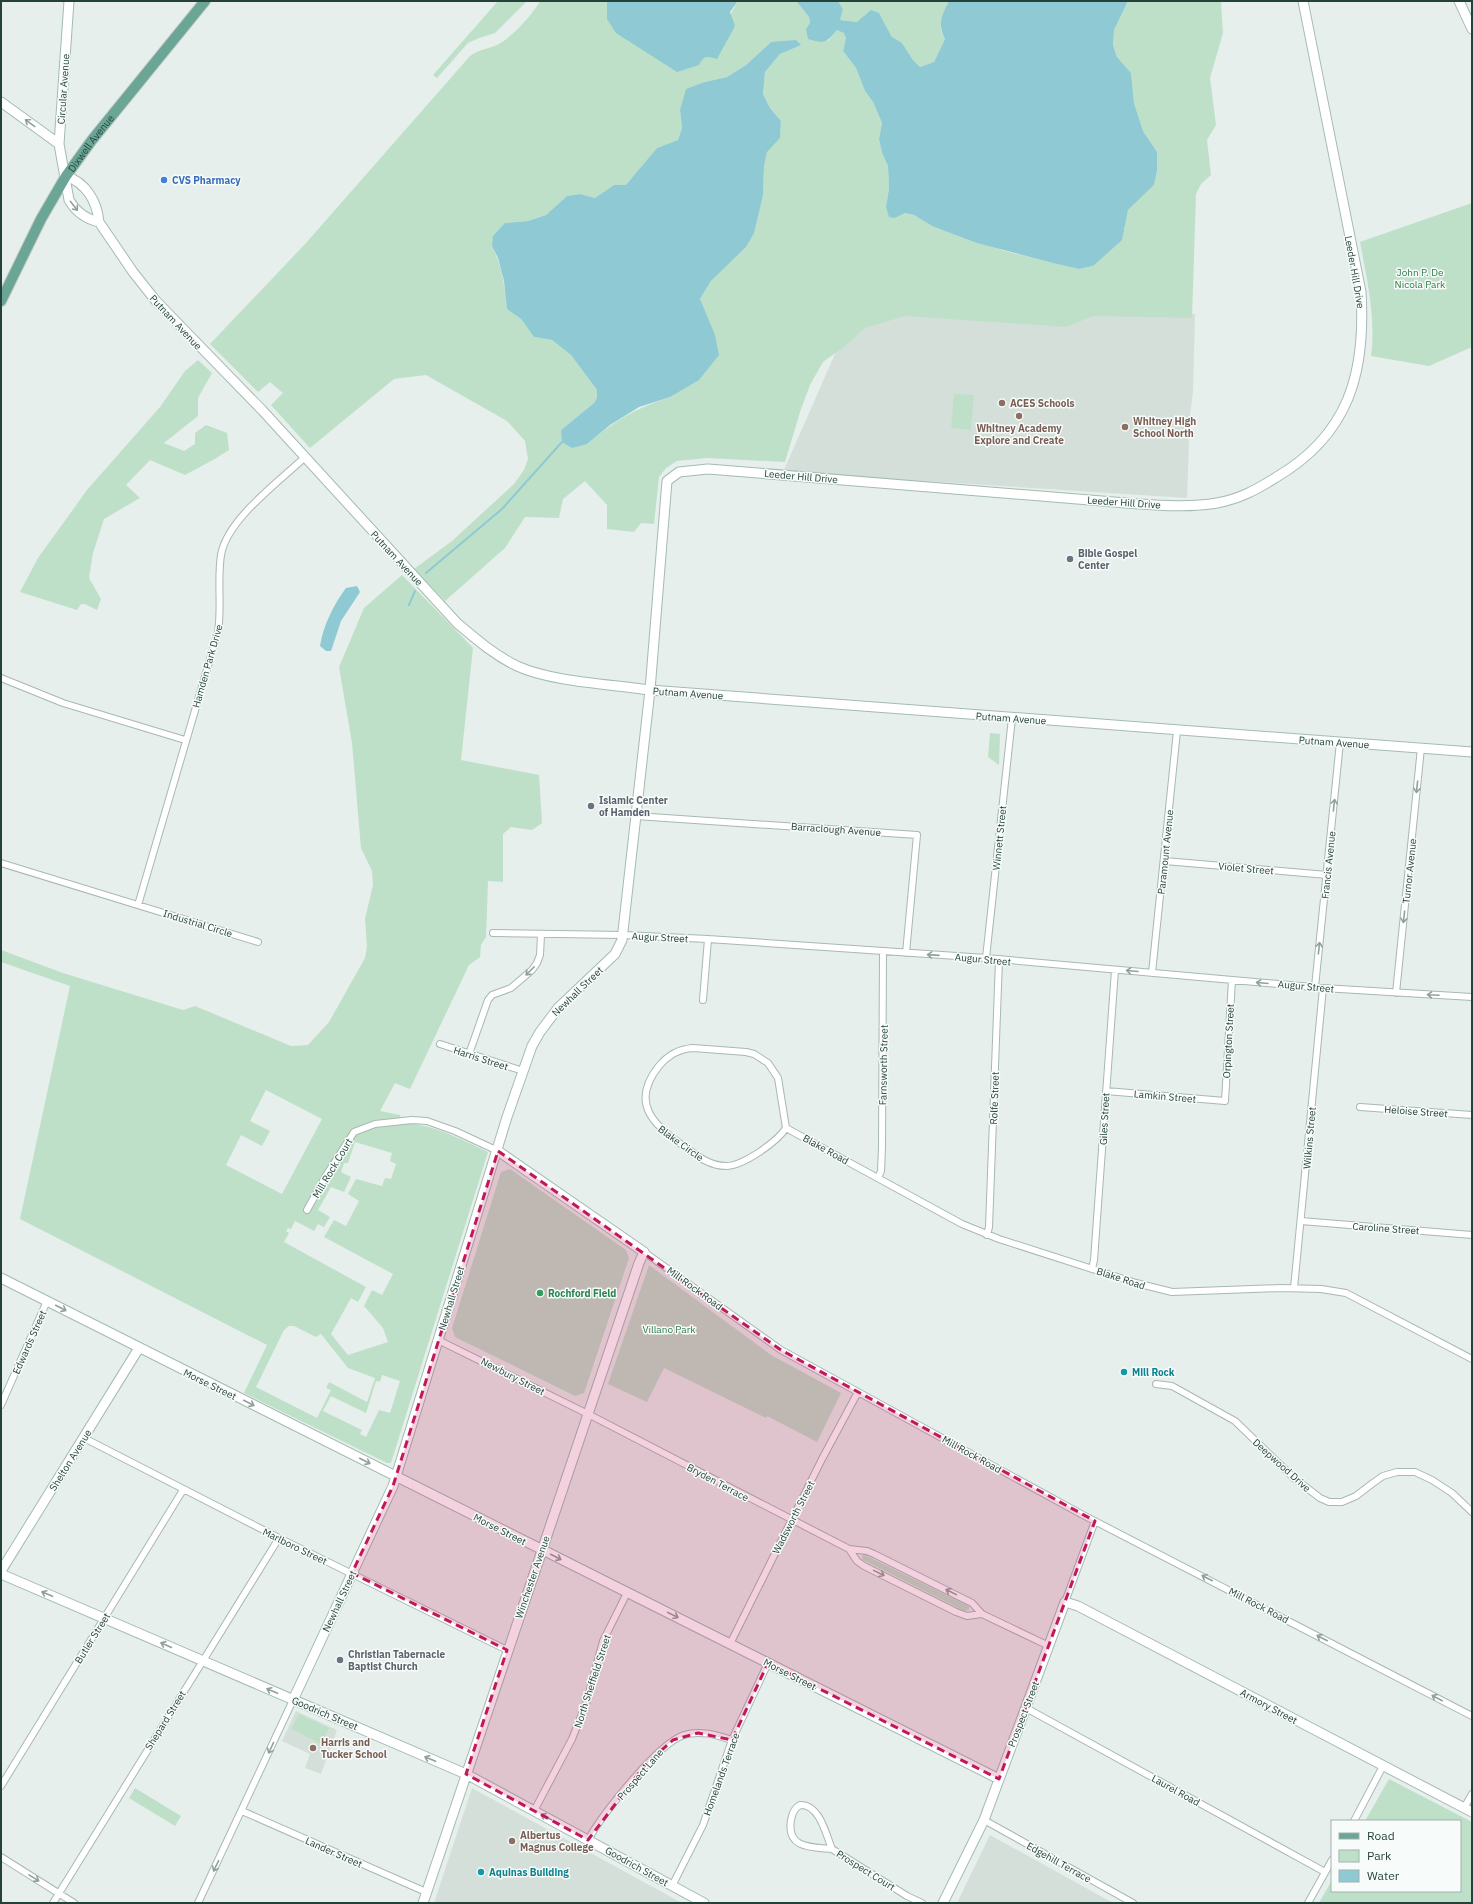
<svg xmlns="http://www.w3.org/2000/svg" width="1473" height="1904" font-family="'IBM Plex Sans',sans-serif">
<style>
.built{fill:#d4dfda}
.green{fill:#bfe0c8;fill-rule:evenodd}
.water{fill:#8ec9d4}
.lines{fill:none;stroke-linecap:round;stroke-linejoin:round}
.stream{stroke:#8ec9d4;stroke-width:2}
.street-casing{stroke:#a8b8b2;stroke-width:8}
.secondary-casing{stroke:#a4bbb3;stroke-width:11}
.primary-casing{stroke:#c2cac8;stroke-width:12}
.street{stroke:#fff;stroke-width:6}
.secondary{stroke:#fff;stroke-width:9}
.primary{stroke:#6aa596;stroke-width:10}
.oneway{stroke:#92a09c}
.marked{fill:#c2185b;fill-opacity:0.2;stroke:#c2185b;stroke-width:3;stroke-dasharray:8 5;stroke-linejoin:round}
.shop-dot{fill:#3f7fe0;stroke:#f7fbf9;stroke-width:1.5}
.education-dot{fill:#8d6e63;stroke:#f7fbf9;stroke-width:1.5}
.worship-dot{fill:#6b7280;stroke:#f7fbf9;stroke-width:1.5}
.leisure-dot{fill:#2e9e5b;stroke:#f7fbf9;stroke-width:1.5}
.culture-dot{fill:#0f9aa8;stroke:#f7fbf9;stroke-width:1.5}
.labels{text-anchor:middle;stroke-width:3;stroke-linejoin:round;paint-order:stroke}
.street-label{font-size:10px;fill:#24423a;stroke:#f7fbf9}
.shop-label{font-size:10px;font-weight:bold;fill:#366cbe;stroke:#f7fbf9;text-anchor:start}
.park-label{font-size:10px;fill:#2d7a4b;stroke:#f7fbf9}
.education-label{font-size:10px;font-weight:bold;fill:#785e54;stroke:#f7fbf9;text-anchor:start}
.worship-label{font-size:10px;font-weight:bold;fill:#5b616d;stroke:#f7fbf9;text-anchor:start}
.leisure-label{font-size:10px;font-weight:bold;fill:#27864d;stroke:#f7fbf9;text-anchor:start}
.culture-label{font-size:10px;font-weight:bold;fill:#0d838f;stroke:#f7fbf9;text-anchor:start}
</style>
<rect width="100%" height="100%" fill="#e6efeb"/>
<path class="built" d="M857,304l338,10 -2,78 -3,23 -3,83 -404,-26z
M296,1711l41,19 -16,44 -16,-6 5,-14 -28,-13z
M472,1788l210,115h-248z
M990,1835l123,68h-156z"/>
<path class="green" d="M498,1h29l-32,32 -16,5 -11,5 -31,35 -4,-3z
M540,1h67v18l96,38 4,-1 31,-55h58l13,16 1,6 18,18 9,-11 7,2 2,6 -3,13 13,17 9,23 8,11 9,21 -3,16 3,14 6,13 1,22 -3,19 9,11 10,-5 9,2 18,11 73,25 74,18 14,-3 32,-38v-8l3,-10 26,-25 3,-14v-19l-14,-21 -9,-28 -3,-30 -14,-16 -4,-12 1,-15 14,-29h93l2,32 -13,45 6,47 -9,15 4,35 -10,9 -5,10 -4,124 -99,-2 -27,11 -161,-11 -40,12 -20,18 -22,16 -13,23 -9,24 -16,53 -78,-4 -30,3 -11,7 -7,9 -5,47 -13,-1 -7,9 -27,-3v-24l-22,-24 -22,18 -4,19 -34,-1 -20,31 -60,53 -31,-32 38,-28 62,-57 10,-14 4,-11 -3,-18 -18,-20 -81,-46 -32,4 -84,69 -39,-43 12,-12 -13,-11 -12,10 -48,-48 96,-101 164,-187c9,-7 19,-7 29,-12 12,-6 35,-31 41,-43zM771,42l29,3 -20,9 -15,18 -2,22 7,14 11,13 -1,17 -13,13 -3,15 -1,29 -17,52 -35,34 -11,18 6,18 -36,80c-36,12 -54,23 -83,47l-26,-14 33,-27 3,-5v-8l-26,-35 -19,-15 -18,-3 -13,-18 -14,-10c-2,-22 -5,-43 -15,-63l13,-23 23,-2 18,-6 21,-19 13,-2 15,4 19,-13 12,1 31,-38 21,-8 4,-12 -2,-18 25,-28 22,-5 19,-12z
M838,1h111c-6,14 -13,24 -4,38l-11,23 -14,5 -7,-7 -11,-17 -10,-6 -13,-24 -16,5 -6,4 -17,-2 3,-11z
M1472,203v144l-43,19 -58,-10c5,-39 -4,-76 -11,-114z
M198,360l14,13 -14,25v18l-34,27 20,8 11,-7v-11l11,-8 21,8 2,17 -16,10 -28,15 -35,-15 -24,25 14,13 -36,21 -11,34 -4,25 12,21 -4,11 -12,-6h-4l-4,6 -57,-18 18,-34 49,-68 73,-83 25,-36z
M954,394l20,1 -3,35 -20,-2z
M402,575l71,73 -12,112 78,15 3,48 -10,7 -21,-3 -8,7v48l-15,-1 -2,56 -5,8 -1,12 -11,8 -59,124 -15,-6 -15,28 20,4 2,8c32,1 58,16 86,29l-97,311h-4l-143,-70 23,-48 -247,-126 50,-233 -69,-24v-12l62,23 120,37 12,-4 96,40 17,-1 21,-23 36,-64 2,-12 -2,-27 8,-34 -1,-14 -11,-23 -9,-105 -13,-76 25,-59zM266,1090l56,29 -40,75 -56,-29 15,-30 21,11 8,-15 -20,-10zM355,1142l37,11 -2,8 6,3 -5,15 -6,-1 -3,8 -26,-7 -8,15 11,7 -13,25 -12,-6 -10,17 69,37 -11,21 -10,-5 -8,16 19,22 5,14 -40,13 -17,-21 20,-36 7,4 8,-15 -82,-45 5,-9 -3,-2 2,-3 3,1 4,-8 19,10 4,-7 6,3 6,-10 -12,-7 13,-23 13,5 7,-15 -10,-5 3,-9h4zM289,1326h5l22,11 5,-3 27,34 27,10 -8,24 -38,-20 -3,6 5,2 -14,28 -61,-31 28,-57zM382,1375l18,6 -10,32 -11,-3 -13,27 -6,-3 2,-4 -39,-19 8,-15 35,17 10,-32 4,1z
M990,733l10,1 -1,31 -11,-8z
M510,1169l116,81 3,8 -45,135 -9,3 -120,-59 -3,-9 49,-156z
M649,1265l122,90 70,38 -24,49 -50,-26 -1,2 -102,-50 -17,34 -39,-18z
M863,1554l106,52v4l-5,1 -101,-51 -1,-2z
M299,1714l30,14 -8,16 -30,-15z
M1389,1779l83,43v81h-153l13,-23v11h128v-70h-95z
M135,1788l46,28 -6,10 -46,-28z"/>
<path class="water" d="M607,1h131l-8,11 5,14 -18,33c-10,-3 -13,-4 -18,6l-22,7 -61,-39 -9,-14z
M796,1h42l5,8 -3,11 17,2 14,-12 8,3 13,24 10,6 11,17 7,7 14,-5 11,-23c-8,-15 -3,-24 4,-38h179l-14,29 -1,15 4,12 14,16 3,30 9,28 14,21v19l-3,14 -26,25 -6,30 -29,26 -14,3 -26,-6 -76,-20 -45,-17 -18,-11 -9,-2 -10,5 -6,-1 -3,-10 3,-19 -1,-22 -6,-13 -3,-14 3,-16 -9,-21 -8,-11 -9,-23 -13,-17 3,-13 -2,-5 -7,-3c-11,13 -12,14 -29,9l-2,-10 4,-6 -1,-6z
M796,40l5,5 -21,9 -15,18 -2,22 7,14 11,13 -1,17 -13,14 -3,14 -1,29 -9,38 -8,14 -35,34 -11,18 15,36 4,20 -20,25 -29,17 -31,10 -29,18 -23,19 -15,4 -10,-6 -1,-12 33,-27 3,-5v-8l-26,-35 -19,-15 -18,-3 -13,-18 -14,-10 -3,-28 -6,-23 -6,-12 1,-10 12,-13 23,-2 18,-6 21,-19 13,-2 15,4 19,-13h12l31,-37 21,-8 4,-12 -2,-18 6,-21 19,-7 22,-5 19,-12 25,-23z
M357,586l3,6 -19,29 -10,30h-5l-6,-5c3,-20 14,-42 26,-58z"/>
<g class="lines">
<path class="stream" d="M426,573l76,-64 60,-67
M409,605l6,-14"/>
<defs>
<path id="street" d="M1,678l62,25 122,37
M636,816l281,19 -11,118
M1165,861l162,14
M1,863l257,79
M138,905l80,-273c4,-25 -1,-52 3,-77 6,-36 58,-73 84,-98
M493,933l130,2 85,4 278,19 337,30 149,9
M986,958l26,-240
M1152,973l25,-242
M1315,987l25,-245
M1396,993l25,-245
M703,1000l5,-61
M440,1044l83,27
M693,1048l53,4 8,2 14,9 10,15 8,50c-9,14 -43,38 -60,38 -16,0 -29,-10 -41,-19 -31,-21 -56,-44 -26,-81 9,-11 19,-17 34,-18z
M469,1054l19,-54 4,-5 19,-7 21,-18 5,-7 3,-8 1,-20
M1106,1091l119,10 7,-121
M1360,1107l112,8
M786,1128l176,96 37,15 137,44 36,9 109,-4 40,1 25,4 126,66
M878,1178l3,-7 1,-24 1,-195
M307,1210l20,-36 27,-42 21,-8 37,-4 15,1 28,10 43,20
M1301,1221l171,14
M987,1235l2,-8 10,-267
M644,1252l137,98 302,165 389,201
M1092,1269l2,-9 21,-290
M1294,1288l29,-300
M438,1340l150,74 261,135 18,2 7,3 98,49 10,11 67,32
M1156,1384l16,2 63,35 59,57 26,20 9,4h13l14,-6 17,-13 10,-7 14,-4h18l17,8 20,13 20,19
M1,1405l46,-104
M84,1438l195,100 228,112
M849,1549l8,12 7,5 92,46 11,4 15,-2
M1065,1602l30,-81
M730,1644l92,-185 36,-67
M1026,1708l299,164
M1,1786l182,-296
M800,1805c20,-1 26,30 32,44 -20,-2 -46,0 -41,-29 1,-6 3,-12 9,-15z
M1464,1808l8,-14
M242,1811l184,81
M534,1811l38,-72 14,-35 17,-63 24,-48
M984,1820l149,83
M1354,1821l29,-55
M588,1840c14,-25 70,-97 96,-105 17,-5 32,0 48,5
M832,1849l75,47 15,7
M1,1857l73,46
M672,1886l31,-61 29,-85 36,-77
M53,1903l226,-365
M198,1903l95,-203
M1308,1903l24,-43"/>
<path id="secondary" d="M69,1l-10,143 10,56c7,12 17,19 30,22
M1459,1l13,28
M1,102l58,42
M66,176c20,7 31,25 33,46l34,50 23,29 106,109 195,213c19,16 37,32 60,43 35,16 93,18 133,24l822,62
M1,1278l998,501
M1,1571l138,-223
M1,1574l465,200 238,129
M293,1700l100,-214 114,-369 25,-71 8,-14 18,-24 57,-54 7,-14 28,-250 17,-209 12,-9 29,-3 418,34c30,2 61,5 91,0 22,-4 39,-13 58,-25 74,-43 91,-105 86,-186l-58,-291
M423,1903l216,-640 5,-11 -146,-101
M943,1903l41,-83 81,-218 13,4 394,206"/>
<g id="primary">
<path id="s1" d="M1,301l40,-82 25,-43 26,-36 113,-139"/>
</g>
</defs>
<use href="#street" class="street-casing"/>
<use href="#secondary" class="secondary-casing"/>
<use href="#primary" class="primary-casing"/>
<use href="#street" class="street"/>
<use href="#secondary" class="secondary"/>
<use href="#primary" class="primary"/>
</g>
<defs><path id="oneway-shaft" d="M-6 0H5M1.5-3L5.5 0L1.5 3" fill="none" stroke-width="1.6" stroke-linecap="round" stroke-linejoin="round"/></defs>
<g class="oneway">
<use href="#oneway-shaft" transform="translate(30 123) rotate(-144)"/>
<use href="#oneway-shaft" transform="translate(74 206) rotate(52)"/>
<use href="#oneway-shaft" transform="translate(1417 787) rotate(96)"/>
<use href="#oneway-shaft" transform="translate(1334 805) rotate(-84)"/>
<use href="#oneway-shaft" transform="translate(1404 917) rotate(96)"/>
<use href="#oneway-shaft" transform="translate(1319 948) rotate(-84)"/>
<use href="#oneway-shaft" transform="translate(933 955) rotate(-176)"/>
<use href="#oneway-shaft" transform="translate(530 971) rotate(135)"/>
<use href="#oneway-shaft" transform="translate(1132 971) rotate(-175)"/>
<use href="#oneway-shaft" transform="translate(1262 983) rotate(-175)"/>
<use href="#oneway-shaft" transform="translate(1433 995) rotate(-177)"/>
<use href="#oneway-shaft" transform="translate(61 1308) rotate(27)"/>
<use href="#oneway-shaft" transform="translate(249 1403) rotate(27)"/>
<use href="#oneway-shaft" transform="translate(365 1461) rotate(27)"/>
<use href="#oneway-shaft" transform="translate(556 1557) rotate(27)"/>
<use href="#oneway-shaft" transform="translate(879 1573) rotate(26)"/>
<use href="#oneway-shaft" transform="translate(1207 1578) rotate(-153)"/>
<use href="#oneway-shaft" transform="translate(951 1592) rotate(-154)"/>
<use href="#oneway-shaft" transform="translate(47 1594) rotate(-157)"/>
<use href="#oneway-shaft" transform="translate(673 1615) rotate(26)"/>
<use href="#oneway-shaft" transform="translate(1322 1638) rotate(-153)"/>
<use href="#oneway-shaft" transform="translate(166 1645) rotate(-156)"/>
<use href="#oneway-shaft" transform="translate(272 1691) rotate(-157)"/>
<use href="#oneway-shaft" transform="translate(1437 1698) rotate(-153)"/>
<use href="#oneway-shaft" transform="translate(271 1748) rotate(115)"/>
<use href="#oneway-shaft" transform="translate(430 1759) rotate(-157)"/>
<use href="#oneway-shaft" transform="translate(546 1817) rotate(-152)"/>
<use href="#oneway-shaft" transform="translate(216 1866) rotate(116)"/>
<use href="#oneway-shaft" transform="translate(34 1878) rotate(32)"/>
</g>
<path class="marked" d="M498,1151l283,199 314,171 -96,258 -231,-116 -36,77 -34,-7 -25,7 -28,25 -57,75 -122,-66 41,-124 -155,-77 41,-87z"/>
<circle class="shop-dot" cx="164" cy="180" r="4"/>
<g class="education-dot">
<circle cx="1002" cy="403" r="4"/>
<circle cx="1019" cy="416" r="4"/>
<circle cx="1125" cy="427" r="4"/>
<circle cx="313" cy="1748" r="4"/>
<circle cx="512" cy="1841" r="4"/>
</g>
<g class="worship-dot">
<circle cx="1070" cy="559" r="4"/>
<circle cx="591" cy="806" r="4"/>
<circle cx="340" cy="1660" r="4"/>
</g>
<circle class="leisure-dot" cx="540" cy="1293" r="4"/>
<g class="culture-dot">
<circle cx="1124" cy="1372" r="4"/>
<circle cx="481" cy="1872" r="4"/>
</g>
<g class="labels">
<g class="street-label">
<text transform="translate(63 89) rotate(-86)" y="4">Circular Avenue</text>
<text dy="4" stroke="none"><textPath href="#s1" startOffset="182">Dixwell Avenue</textPath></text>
<text transform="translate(1355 272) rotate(80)" y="4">Leeder Hill Drive</text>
<text transform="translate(176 322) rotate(47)" y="4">Putnam Avenue</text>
<text transform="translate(801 476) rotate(5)" y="4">Leeder Hill Drive</text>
<text transform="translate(1124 502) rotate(4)" y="4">Leeder Hill Drive</text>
<text transform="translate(397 558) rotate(47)" y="4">Putnam Avenue</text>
<text transform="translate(207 666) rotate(-74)" y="4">Hamden Park Drive</text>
<text transform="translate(688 693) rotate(4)" y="4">Putnam Avenue</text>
<text transform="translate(1011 718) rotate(4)" y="4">Putnam Avenue</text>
<text transform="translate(1334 742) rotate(4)" y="4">Putnam Avenue</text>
<text transform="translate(836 829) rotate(4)" y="4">Barraclough Avenue</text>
<text transform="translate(999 838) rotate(-84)" y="4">Winnett Street</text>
<text transform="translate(1165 852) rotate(-84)" y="4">Paramount Avenue</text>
<text transform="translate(1328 865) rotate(-84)" y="4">Francis Avenue</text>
<text transform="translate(1246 868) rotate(5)" y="4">Violet Street</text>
<text transform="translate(1409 871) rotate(-84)" y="4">Turnor Avenue</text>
<text transform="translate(198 923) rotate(17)" y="4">Industrial Circle</text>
<text transform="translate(660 937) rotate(3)" y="4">Augur Street</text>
<text transform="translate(983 959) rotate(5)" y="4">Augur Street</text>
<text transform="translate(1306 986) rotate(5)" y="4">Augur Street</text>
<text transform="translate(577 991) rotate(-44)" y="4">Newhall Street</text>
<text transform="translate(1228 1041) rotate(-87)" y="4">Orpington Street</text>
<text transform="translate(481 1058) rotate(18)" y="4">Harris Street</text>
<text transform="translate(883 1065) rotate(-89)" y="4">Farnsworth Street</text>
<text transform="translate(1165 1096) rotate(5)" y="4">Lamkin Street</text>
<text transform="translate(994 1098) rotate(-88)" y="4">Rolfe Street</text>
<text transform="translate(1416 1111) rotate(4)" y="4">Heloise Street</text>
<text transform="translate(1104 1119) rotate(-87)" y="4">Giles Street</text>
<text transform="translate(1309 1138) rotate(-85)" y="4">Wilkins Street</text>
<text transform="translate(681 1143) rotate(36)" y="4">Blake Circle</text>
<text transform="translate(826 1149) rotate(29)" y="4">Blake Road</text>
<text transform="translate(332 1168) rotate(-59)" y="4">Mill Rock Court</text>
<text transform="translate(1386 1228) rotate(4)" y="4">Caroline Street</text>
<text transform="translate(1121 1278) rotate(18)" y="4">Blake Road</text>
<text transform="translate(695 1288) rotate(36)" y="4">Mill Rock Road</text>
<text transform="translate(451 1298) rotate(-73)" y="4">Newhall Street</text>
<text transform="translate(29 1342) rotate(-66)" y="4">Edwards Street</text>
<text transform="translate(513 1376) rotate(27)" y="4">Newbury Street</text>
<text transform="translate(210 1384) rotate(26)" y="4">Morse Street</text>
<text transform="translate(972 1454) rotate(29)" y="4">Mill Rock Road</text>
<text transform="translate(70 1460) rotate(-58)" y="4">Shelton Avenue</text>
<text transform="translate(1282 1465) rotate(42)" y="4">Deepwood Drive</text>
<text transform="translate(718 1482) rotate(28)" y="4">Bryden Terrace</text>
<text transform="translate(793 1517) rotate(-63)" y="4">Wadsworth Street</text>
<text transform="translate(500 1529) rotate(27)" y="4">Morse Street</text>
<text transform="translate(295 1546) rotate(26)" y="4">Marlboro Street</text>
<text transform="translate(532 1577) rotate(-71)" y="4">Winchester Avenue</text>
<text transform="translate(339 1601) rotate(-65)" y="4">Newhall Street</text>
<text transform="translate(1259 1605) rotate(27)" y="4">Mill Rock Road</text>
<text transform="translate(92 1638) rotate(-58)" y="4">Butler Street</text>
<text transform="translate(790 1674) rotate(27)" y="4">Morse Street</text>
<text transform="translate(592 1681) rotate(-72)" y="4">North Sheffield Street</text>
<text transform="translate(1269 1706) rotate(28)" y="4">Armory Street</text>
<text transform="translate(325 1713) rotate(23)" y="4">Goodrich Street</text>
<text transform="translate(1023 1714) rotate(-69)" y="4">Prospect Street</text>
<text transform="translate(165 1720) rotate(-58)" y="4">Shepard Street</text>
<text transform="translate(640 1774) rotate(-49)" y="4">Prospect Lane</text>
<text transform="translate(721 1774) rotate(-70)" y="4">Homelands Terrace</text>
<text transform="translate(1176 1790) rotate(29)" y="4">Laurel Road</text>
<text transform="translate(334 1852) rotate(24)" y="4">Lander Street</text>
<text transform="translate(1059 1862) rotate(29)" y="4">Edgehill Terrace</text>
<text transform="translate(637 1866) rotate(29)" y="4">Goodrich Street</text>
<text transform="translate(866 1870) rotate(32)" y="4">Prospect Court</text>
</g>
<g class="shop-label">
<text x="172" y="184">CVS Pharmacy</text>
</g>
<g class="park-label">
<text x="1420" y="276">John P. De<tspan x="1420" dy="12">Nicola Park</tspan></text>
<text x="669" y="1333">Villano Park</text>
</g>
<g class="education-label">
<text x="1010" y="407">ACES Schools</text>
<text x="1133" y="425">Whitney High<tspan x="1133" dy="12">School North</tspan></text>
<text x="1019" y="432" text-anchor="middle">Whitney Academy<tspan x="1019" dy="12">Explore and Create</tspan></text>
<text x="321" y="1746">Harris and<tspan x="321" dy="12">Tucker School</tspan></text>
<text x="520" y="1839">Albertus<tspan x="520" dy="12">Magnus College</tspan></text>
</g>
<g class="worship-label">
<text x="1078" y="557">Bible Gospel<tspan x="1078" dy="12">Center</tspan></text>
<text x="599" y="804">Islamic Center<tspan x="599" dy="12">of Hamden</tspan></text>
<text x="348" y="1658">Christian Tabernacle<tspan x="348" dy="12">Baptist Church</tspan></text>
</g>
<g class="leisure-label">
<text x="548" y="1297">Rochford Field</text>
</g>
<g class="culture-label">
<text x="1132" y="1376">Mill Rock</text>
<text x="489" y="1876">Aquinas Building</text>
</g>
</g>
<rect width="1473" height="1904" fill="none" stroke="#24423a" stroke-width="4"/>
<rect x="1331" y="1820" width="130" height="72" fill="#f7fbf9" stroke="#a3b1ad"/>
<rect x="1339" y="1833" width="20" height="6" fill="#6aa596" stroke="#a3b1ad"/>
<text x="1367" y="1840" font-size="12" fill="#24423a">Road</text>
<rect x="1339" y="1850" width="20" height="12" fill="#bfe0c8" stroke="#a3b1ad"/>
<text x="1367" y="1860" font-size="12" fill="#24423a">Park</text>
<rect x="1339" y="1870" width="20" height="12" fill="#8ec9d4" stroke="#a3b1ad"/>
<text x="1367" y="1880" font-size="12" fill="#24423a">Water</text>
</svg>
